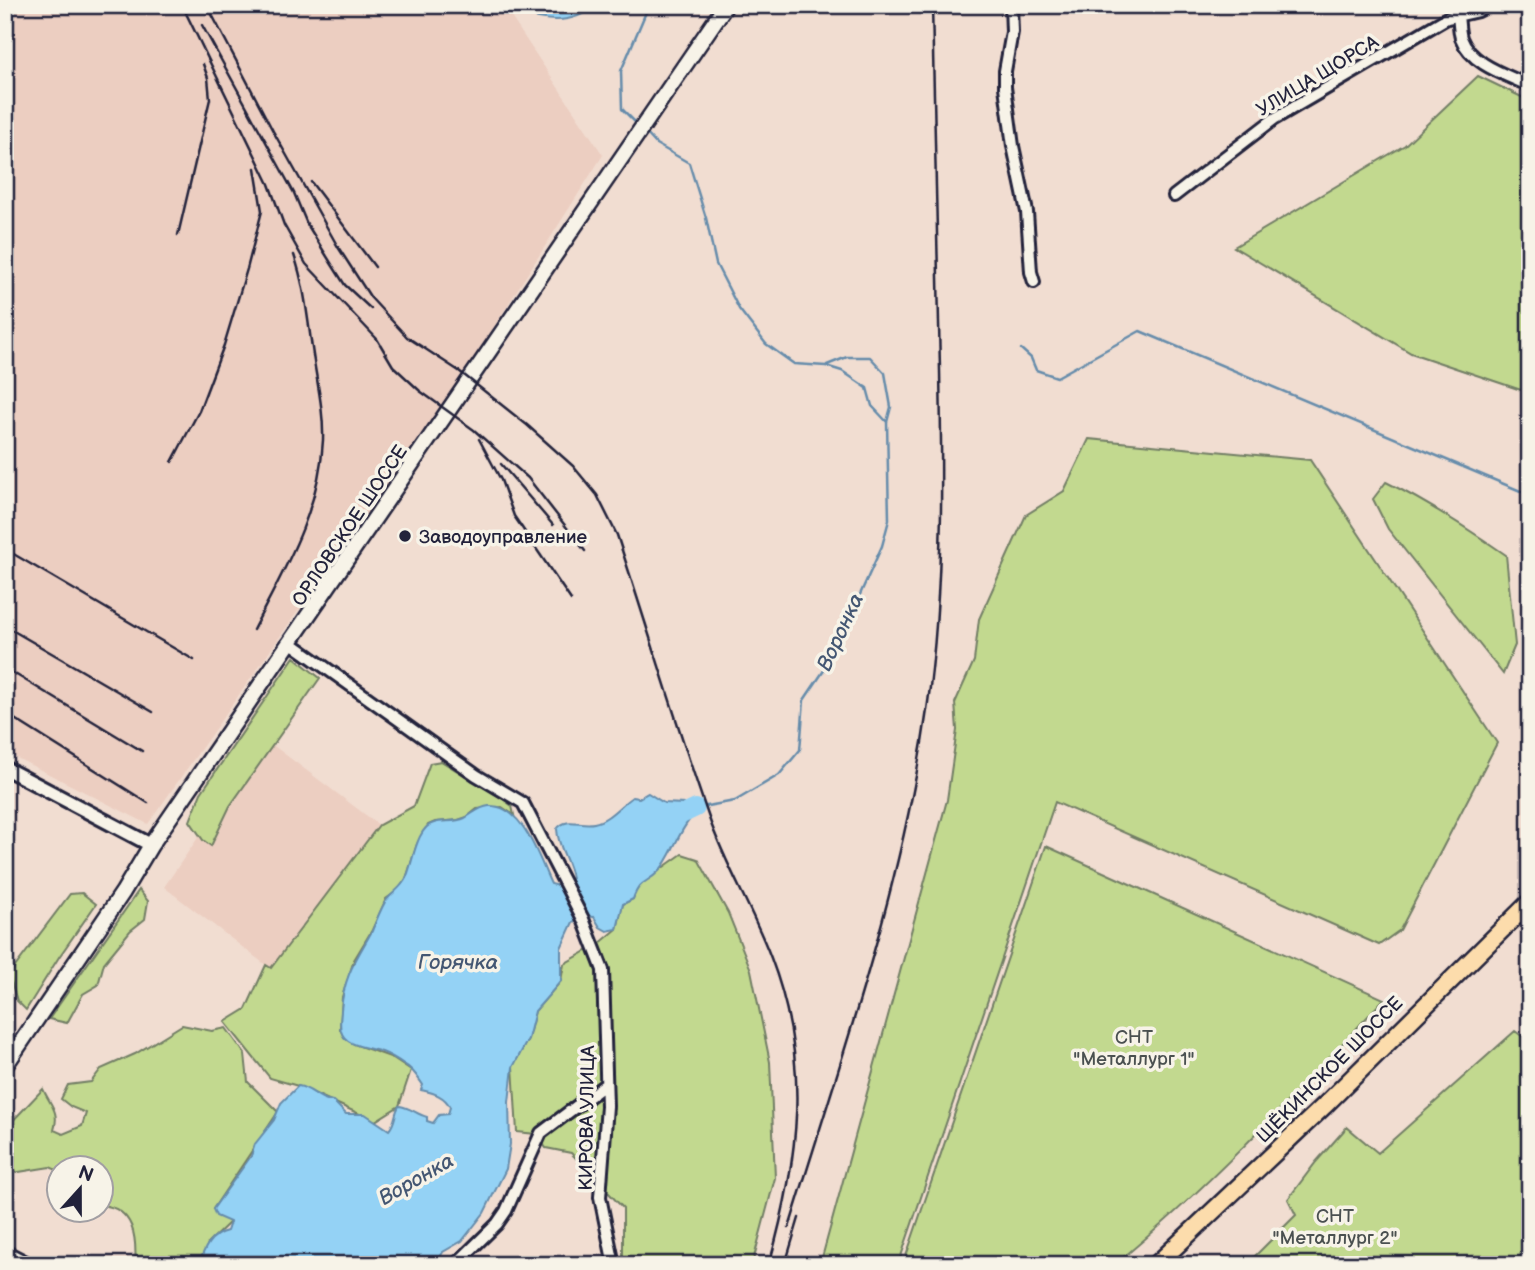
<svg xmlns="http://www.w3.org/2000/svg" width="1535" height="1270" font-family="'Balsamiq Sans',sans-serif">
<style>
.built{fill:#eccec1}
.green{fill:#c2d98f;stroke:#727e65;stroke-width:2}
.water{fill:#94d2f5;stroke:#668cab;stroke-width:2}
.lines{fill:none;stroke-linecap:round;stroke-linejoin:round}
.stream{stroke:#668cab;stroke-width:2.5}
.river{stroke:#94d2f5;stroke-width:18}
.minor-casing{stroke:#22223b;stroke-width:16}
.tertiary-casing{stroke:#22223b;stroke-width:18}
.secondary-casing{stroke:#22223b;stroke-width:19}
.primary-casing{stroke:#22223b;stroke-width:21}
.minor{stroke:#f7f3e8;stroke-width:10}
.tertiary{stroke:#f7f3e8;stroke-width:12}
.secondary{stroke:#f7f3e8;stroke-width:14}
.primary{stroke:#fcdcac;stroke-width:16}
.rail{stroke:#22223b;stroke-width:2.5}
.poi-dot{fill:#22223b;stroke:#f7f3e8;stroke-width:2.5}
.labels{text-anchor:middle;stroke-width:7;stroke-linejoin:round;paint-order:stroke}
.street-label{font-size:19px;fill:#22223b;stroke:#f7f3e8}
.poi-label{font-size:19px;fill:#22223b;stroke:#f7f3e8;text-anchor:start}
.park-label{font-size:19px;fill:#4a5050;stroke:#f7f3e8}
.water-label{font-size:21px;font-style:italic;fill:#445773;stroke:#f7f3e8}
</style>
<rect width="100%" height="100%" fill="#f1ddd1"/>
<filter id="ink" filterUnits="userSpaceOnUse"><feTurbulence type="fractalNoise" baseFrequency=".0143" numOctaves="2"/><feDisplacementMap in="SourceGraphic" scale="14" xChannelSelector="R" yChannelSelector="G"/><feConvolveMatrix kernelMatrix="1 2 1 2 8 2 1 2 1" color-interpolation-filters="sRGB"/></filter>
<g filter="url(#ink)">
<path class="built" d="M5,5h498l100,150 -150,236 -305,433 -143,-72z
M270,743l109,82 -108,144 -107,-82 42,-61z"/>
<path class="green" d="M1478,76l52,25v292l-119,-40 -177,-106 171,-102z
M1089,439l221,21 187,283 -97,187 -21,15 -324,-143 -157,463h-78l127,-465 10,-70 -2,-27 19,-42 5,-42 47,-104 38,-24z
M1386,482c43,21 81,46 120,73l9,90 -12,29 -115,-145 -15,-30z
M294,657l26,21 -90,128 -19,40 -8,-6 -13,-19 11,-28z
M441,761l62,38 9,7 2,9 -12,-8 -25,2 -10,8 -9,3 -23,2 -7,3 -11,19 -11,35 -9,12 -11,8 -14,31 -18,30 -12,37 -2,32 4,8 10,7 39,14 18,12 -12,36 -24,15 -77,-35 -28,-8 -45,-56 21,-13 20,-44 5,3 108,-143 35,-19 16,-43z
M1046,846l338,153c-86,92 -172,186 -270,266h-211z
M682,854l16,5 30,54 23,57 19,92 5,116 -23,87h-129v-57l-52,-55 -25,-5 -10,-14 -19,-2 -4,-66 15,-27 7,-28 26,-30 3,-17 35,-20 18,-15 6,-25 10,-5 4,-13z
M139,890l9,11 -3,18 -15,12 -26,32 -6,22 -15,9 -16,29 -18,-4z
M82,893l14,11 -37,53 -33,53 -9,-9 -8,-26 61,-81z
M182,1025l30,6 14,-3 19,26 3,28 30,30 -65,97 17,13 -22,21 -7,22h-66c2,-28 -1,-56 -33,-60v-37h-42l-1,3 -9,-4 -44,7 -1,-45 38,-40c7,16 17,22 11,41l9,4 19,-8 4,-13 -15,-6 -10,-8 7,-14 23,-3 10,-13 34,-15z
M1515,1031l15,11v223h-284l50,-50 -8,-16 28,-37 31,-35 31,26z"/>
<path class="water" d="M520,5h75c-21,20 -49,17 -74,8z
M648,793l16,10 20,1 6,15c-13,16 -19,39 -31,52 -12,13 -19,8 -26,28l-10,5 -6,25 -10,2 -7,-4 -6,-10 -10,-1 -11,6 -12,26v33l-26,30 -7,28 -15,28 -4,35 1,42 -4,25 -22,44 -22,28 -19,11 -7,13h-237c5,-17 11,-30 28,-34l3,-9 -14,-6 -3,-7 38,-53 4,-12 19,-24 7,-17 17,-17c15,2 19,14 35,15l13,13h19l24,16c7,-8 5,-16 10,-24 11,1 17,8 28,11v4l6,2 6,-8 9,-1 2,-7c-6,-12 -17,-14 -29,-17l2,-5c-5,-7 -10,-16 -18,-20 -7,-5 -15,-10 -23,-13 -13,-5 -37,-5 -41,-21 -2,-7 0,-15 0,-21 3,-35 15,-50 31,-79 4,-10 8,-20 13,-29 6,-9 17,-14 21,-24 7,-14 10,-51 28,-55 10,-3 21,0 31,-5 9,-5 14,-11 24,-12 34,-2 50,53 62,78l8,2 13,-8c-3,-18 -14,-30 -15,-49 10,-13 23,-3 37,-6 15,-3 26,-18 38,-26l7,1z"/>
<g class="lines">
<path class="stream" d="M639,126l-17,-17 -1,-38 28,-66
M646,133l10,11 33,19 17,55 10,46 23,45 27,35 28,20 32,2 16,5 25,17 5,18 15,16 2,98 -7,26 -53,117 -25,37 -4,50 -21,25 -44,26 -39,7
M1021,349l10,9 5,12 21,7 83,-46 390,164
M827,365l20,-8h23l15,16 6,34 -4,15"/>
<path class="river" d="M667,822l29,-14"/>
<defs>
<path id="minor" d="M1011,5l1,27 -7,39v16l8,59 14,66 4,60 3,10
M1458,15c1,8 1,16 3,23 10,27 46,37 69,48
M1174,196l100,-77 173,-101 31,-7 12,-6
M291,643l185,132 47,28 41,79 19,37 20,51 4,136 -7,91 14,68
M5,1251l27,14
M455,1265l42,-41 9,-13 35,-78 65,-49"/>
<path id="tertiary" d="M5,768l146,77"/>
<path id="secondary" d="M5,1066l118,-174 28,-47 575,-840"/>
<path id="primary" d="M1156,1265l168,-159 206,-204"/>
</defs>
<use href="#minor" class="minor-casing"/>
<use href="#tertiary" class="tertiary-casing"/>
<use href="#secondary" class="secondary-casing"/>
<use href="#primary" class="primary-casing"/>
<use href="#minor" class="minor"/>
<use href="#tertiary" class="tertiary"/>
<use href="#secondary" class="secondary"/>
<use href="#primary" class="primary"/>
<path class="rail" d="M182,5l87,179 15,41 22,39 71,75 16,27 27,25 54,39 54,48 57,73
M207,5l66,126 65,116 33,51 36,39 52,34 68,54 46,41 24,29 20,40c31,94 59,189 92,283 17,48 44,92 62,140 40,105 28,201 -2,307
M202,25l92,168 13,31 24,39 14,22 26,24
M311,182l64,85
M178,235l32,-136 -2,-21 -5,-14
M479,439l22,41 13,36 57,84
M172,462l27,-51 25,-66 23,-76 15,-58 -7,-43
M501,464l52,61
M5,549l189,111
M5,626l148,86
M253,630c31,-60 67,-120 70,-190 1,-28 -6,-58 -10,-85 -5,-33 -8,-69 -19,-100
M5,668l137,83
M5,713l143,90
M789,1228c52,-170 113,-341 138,-518 18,-128 15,-257 12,-387 -2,-106 -4,-212 -7,-318
M785,1265l14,-47"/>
</g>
</g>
<circle class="poi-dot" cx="405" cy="536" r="7"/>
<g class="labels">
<g class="street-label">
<text transform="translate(1317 75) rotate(-31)" y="7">УЛИЦА ЩОРСА</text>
<text transform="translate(349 525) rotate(-56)" y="7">ОРЛОВСКОЕ ШОССЕ</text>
<text transform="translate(1329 1069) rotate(-45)" y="7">ЩЁКИНСКОЕ ШОССЕ</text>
<text transform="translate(586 1118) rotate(-89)" y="7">КИРОВА УЛИЦА</text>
</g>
<g class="poi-label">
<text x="419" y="543">Заводоуправление</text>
</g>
<g class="park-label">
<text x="1134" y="1043">СНТ<tspan x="1134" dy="22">"Металлург 1"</tspan></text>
<text x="1335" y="1222">СНТ<tspan x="1335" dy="22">"Металлург 2"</tspan></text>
</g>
<g class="water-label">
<text transform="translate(840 632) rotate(-65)" y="7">Воронка</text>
<text x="458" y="969">Горячка</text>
<text transform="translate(416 1179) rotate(-30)" y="7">Воронка</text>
</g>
</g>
<rect width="1535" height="1270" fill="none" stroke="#f7f3e8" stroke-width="28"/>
<rect x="14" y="14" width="1507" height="1242" fill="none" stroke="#22223b" stroke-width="2.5" filter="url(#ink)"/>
<g transform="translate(80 1189) rotate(21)"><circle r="33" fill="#f7f3e8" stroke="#a29fa3" stroke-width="2"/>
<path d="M0-5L12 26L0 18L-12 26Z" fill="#22223b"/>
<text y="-10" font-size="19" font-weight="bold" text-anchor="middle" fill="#22223b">N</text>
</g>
</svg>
